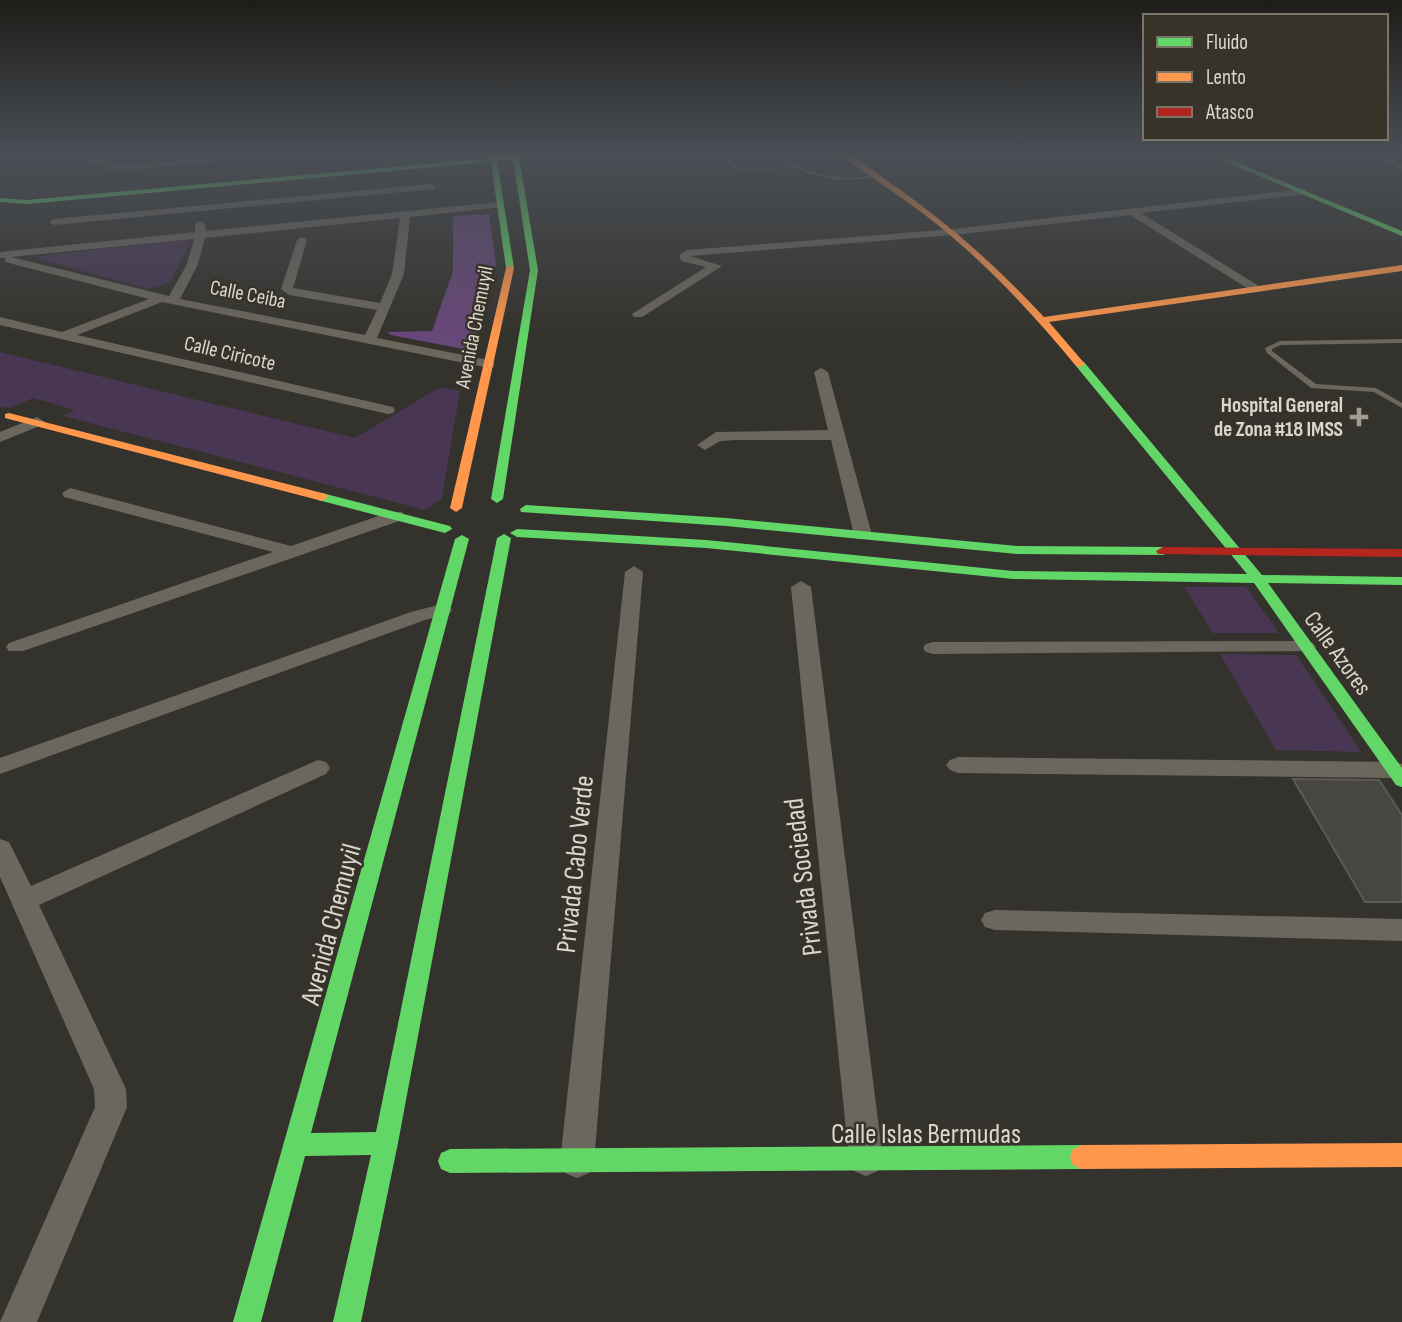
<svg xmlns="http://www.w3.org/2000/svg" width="1402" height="1322" font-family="'Sofia Sans Condensed',sans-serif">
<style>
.green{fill:#493653}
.forest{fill:#68477a}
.building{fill:#484641;stroke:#5c5a55;stroke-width:2}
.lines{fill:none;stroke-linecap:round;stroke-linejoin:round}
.path{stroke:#706d65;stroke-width:2;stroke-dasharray:2 2.5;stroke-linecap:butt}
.lane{fill:#6b675d;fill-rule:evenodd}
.street{fill:#6b675d;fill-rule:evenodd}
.fast{fill:#63d668;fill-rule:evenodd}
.slow{fill:#ff974d;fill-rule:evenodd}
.jam{fill:#b3261e;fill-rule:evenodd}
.poi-dot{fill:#a09d97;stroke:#383328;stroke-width:2.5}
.labels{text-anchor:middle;stroke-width:5;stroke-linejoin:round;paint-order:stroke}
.far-street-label{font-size:21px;fill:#dad7d0;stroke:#383328}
.far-poi-label{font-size:21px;font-weight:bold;fill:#dad7d0;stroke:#383328;text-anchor:end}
.street-label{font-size:24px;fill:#dad7d0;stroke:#383328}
.near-street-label{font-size:28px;fill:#dad7d0;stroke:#383328}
</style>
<rect width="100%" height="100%" fill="#34322c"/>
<path class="green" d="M184,240l7,1 -21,41 -22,7 -112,-31 4,-2z
M0,352l355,86 85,-51 20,4 -18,107 -17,12 -362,-94 12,-6 -42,-12 -22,10 -11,-1z
M1184,587h62l33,46h-66z
M1220,654l76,1 65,97 -85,-2z"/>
<path class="forest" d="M489,214l7,50 -19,72 -6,1 -3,13 -77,-15 -4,-3 45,-1 21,-60v-55z"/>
<path class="building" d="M1293,779l86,1 23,35v87h-37z"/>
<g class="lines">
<path class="path" d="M1288,165l57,-12"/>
<path class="lane" d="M717,153h5l17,15 54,-1 -21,-14c11,1 20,10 30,15 25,11 51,10 77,7l2,1 -17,3 -28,1 -26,-6 -15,-6 -57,2z
M1402,339v4l-121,2 -9,4v2l44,33 60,4 26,15v5l-28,-16 -63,-4 -44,-35 -2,-5 15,-7z"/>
<path class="street" d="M0,153h23l-23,6z
M68,153c20,0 37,12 57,11 58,-1 114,-11 172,-11l-169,17 -20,-1z
M1369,153h11l22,11v6z
M431,184l5,3 -2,2 -380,36 -5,-3 5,-3z
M1303,189l3,1v4l-165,19 118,73 2,3 -6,4 -125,-78 -177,20 -263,21 32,10 -80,51h-8l-2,-3 74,-47 -25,-6 -2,-6 9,-5 265,-21z
M499,202l3,1v4l-92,10 -6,57 -27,64 117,23v6l-5,1 -327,-66 -85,33 316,72 2,3 -2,3 -5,1 -388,-89v-8l62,15 87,-33 -144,-37v-4h-5v-6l195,-20v-8l5,-3 5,3 1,7zM400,218l-8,56 -12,29 -87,-15 14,-48 -5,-3 -5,3 -16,49 8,6 88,15 -12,25 -185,-36 18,-35 7,-26zM194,239l-7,25 -18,32 -158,-39z
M821,368l7,4 44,163 -3,4h-12l-3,-4 -23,-95h-95l-16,1 -15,9 -8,-5 19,-13 112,-2 -14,-58z
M37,417l8,5 -3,3 -42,17v-10z
M70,488l221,58 99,-34h12l3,4 -3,4 -379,131h-14l-3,-4 3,-4 264,-91 -209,-55 -2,-4z
M634,566l9,6 -49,590 -5,11 -12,5 -12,-5 -5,-11 65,-590z
M801,581l10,6 72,573 -5,11 -12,5 -12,-5 -5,-11 -58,-573z
M442,604l7,2 3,4 -3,4 -24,6 -425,154v-16l411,-146z
M1306,641l7,2 3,4 -3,4 -380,3 -7,-2 -3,-4 3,-4 7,-2z
M958,757l436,5 8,2v12l-8,2 -436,-5 -8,-3 -4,-5 4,-5z
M318,760l8,2 4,6 -4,6 -287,131 87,184 1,18 -90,215h-37l95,-215 -1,-18 -94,-212v-38l9,3 22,44z
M995,910l407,9v22l-407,-11 -10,-3 -4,-7 4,-7z"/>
<path class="fast" d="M493,153h6l-1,4 17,-4h21l-17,4 19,113 -35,229 -6,4 -6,-4 39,-229 -17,-111 -16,2 17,107 -4,3 -4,-3 -15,-106 -464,42 -27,-2v-4l27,2 464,-42z
M1205,153h9l188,78v5z
M1080,361l4,1 178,213 140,2v8l-134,-2 134,185v19l-6,-2 -142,-202 -241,-4 -307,-31 -189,-11 -7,-4 7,-4 189,11 307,31 234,3 -171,-208v-4z
M322,493l128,33 2,3 -7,4 -127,-33 -2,-3z
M526,505l200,13 291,28 146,1 7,4 -7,4 -146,-1 -291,-28 -205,-14 -1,-3z
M504,534l7,4 -113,605 -37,179h-28l38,-167 -66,1 -44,166h-28l222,-783 7,-4 7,4 -158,594 65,-1 121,-594z
M1082,1145l9,4 3,8 -3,8 -9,4 -632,4 -9,-4 -3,-8 3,-8 9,-4z"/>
<path class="slow" d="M838,153c16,0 34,17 47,26 58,40 111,86 159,138l358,-52v6l-353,51 36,42 -5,3 -4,-1c-43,-52 -89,-102 -142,-144 -31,-25 -65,-45 -96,-69z
M510,265l4,3 -52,240 -6,4 -6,-4 56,-240z
M9,413l317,81 2,3 -6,4 -317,-83v-4z
M1402,1143v24l-320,2 -9,-4 -3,-8 3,-8 9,-4z"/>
<path class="jam" d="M1163,547l239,2v8l-244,-3 -2,-3z"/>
</g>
<linearGradient id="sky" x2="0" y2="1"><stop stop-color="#1d1c18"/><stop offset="0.45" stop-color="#4a4f56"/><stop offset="1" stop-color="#4a4f56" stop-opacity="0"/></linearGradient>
<rect width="1402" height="338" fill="url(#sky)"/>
<path class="poi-dot" d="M1355.5 406.5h7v7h7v7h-7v7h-7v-7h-7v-7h7z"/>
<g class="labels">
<g class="far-street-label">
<text transform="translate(248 294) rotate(11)" y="7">Calle Ceiba</text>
<text transform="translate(474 327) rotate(-79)" y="7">Avenida Chemuyil</text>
<text transform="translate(230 353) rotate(13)" y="7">Calle Ciricote</text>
</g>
<g class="far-poi-label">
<text x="1343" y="412">Hospital General<tspan x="1343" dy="24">de Zona #18 IMSS</tspan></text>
</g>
<g class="street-label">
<text transform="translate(1338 653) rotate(54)" y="8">Calle Azores</text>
</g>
<g class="near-street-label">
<text transform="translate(574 864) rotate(-84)" y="10">Privada Cabo Verde</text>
<text transform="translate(802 877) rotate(-97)" y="10">Privada Sociedad</text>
<text transform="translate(330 924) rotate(-75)" y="10">Avenida Chemuyil</text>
<text x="926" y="1143">Calle Islas Bermudas</text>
</g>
</g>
<rect x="1143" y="14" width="245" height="126" fill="#383328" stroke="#79756b" stroke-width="2"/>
<rect x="1157" y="37" width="35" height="10" fill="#63d668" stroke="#79756b" stroke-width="2"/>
<text x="1206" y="49" font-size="21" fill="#dad7d0">Fluido</text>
<rect x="1157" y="72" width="35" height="10" fill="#ff974d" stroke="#79756b" stroke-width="2"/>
<text x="1206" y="84" font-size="21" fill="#dad7d0">Lento</text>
<rect x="1157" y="107" width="35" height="10" fill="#b3261e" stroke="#79756b" stroke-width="2"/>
<text x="1206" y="119" font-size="21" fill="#dad7d0">Atasco</text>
</svg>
